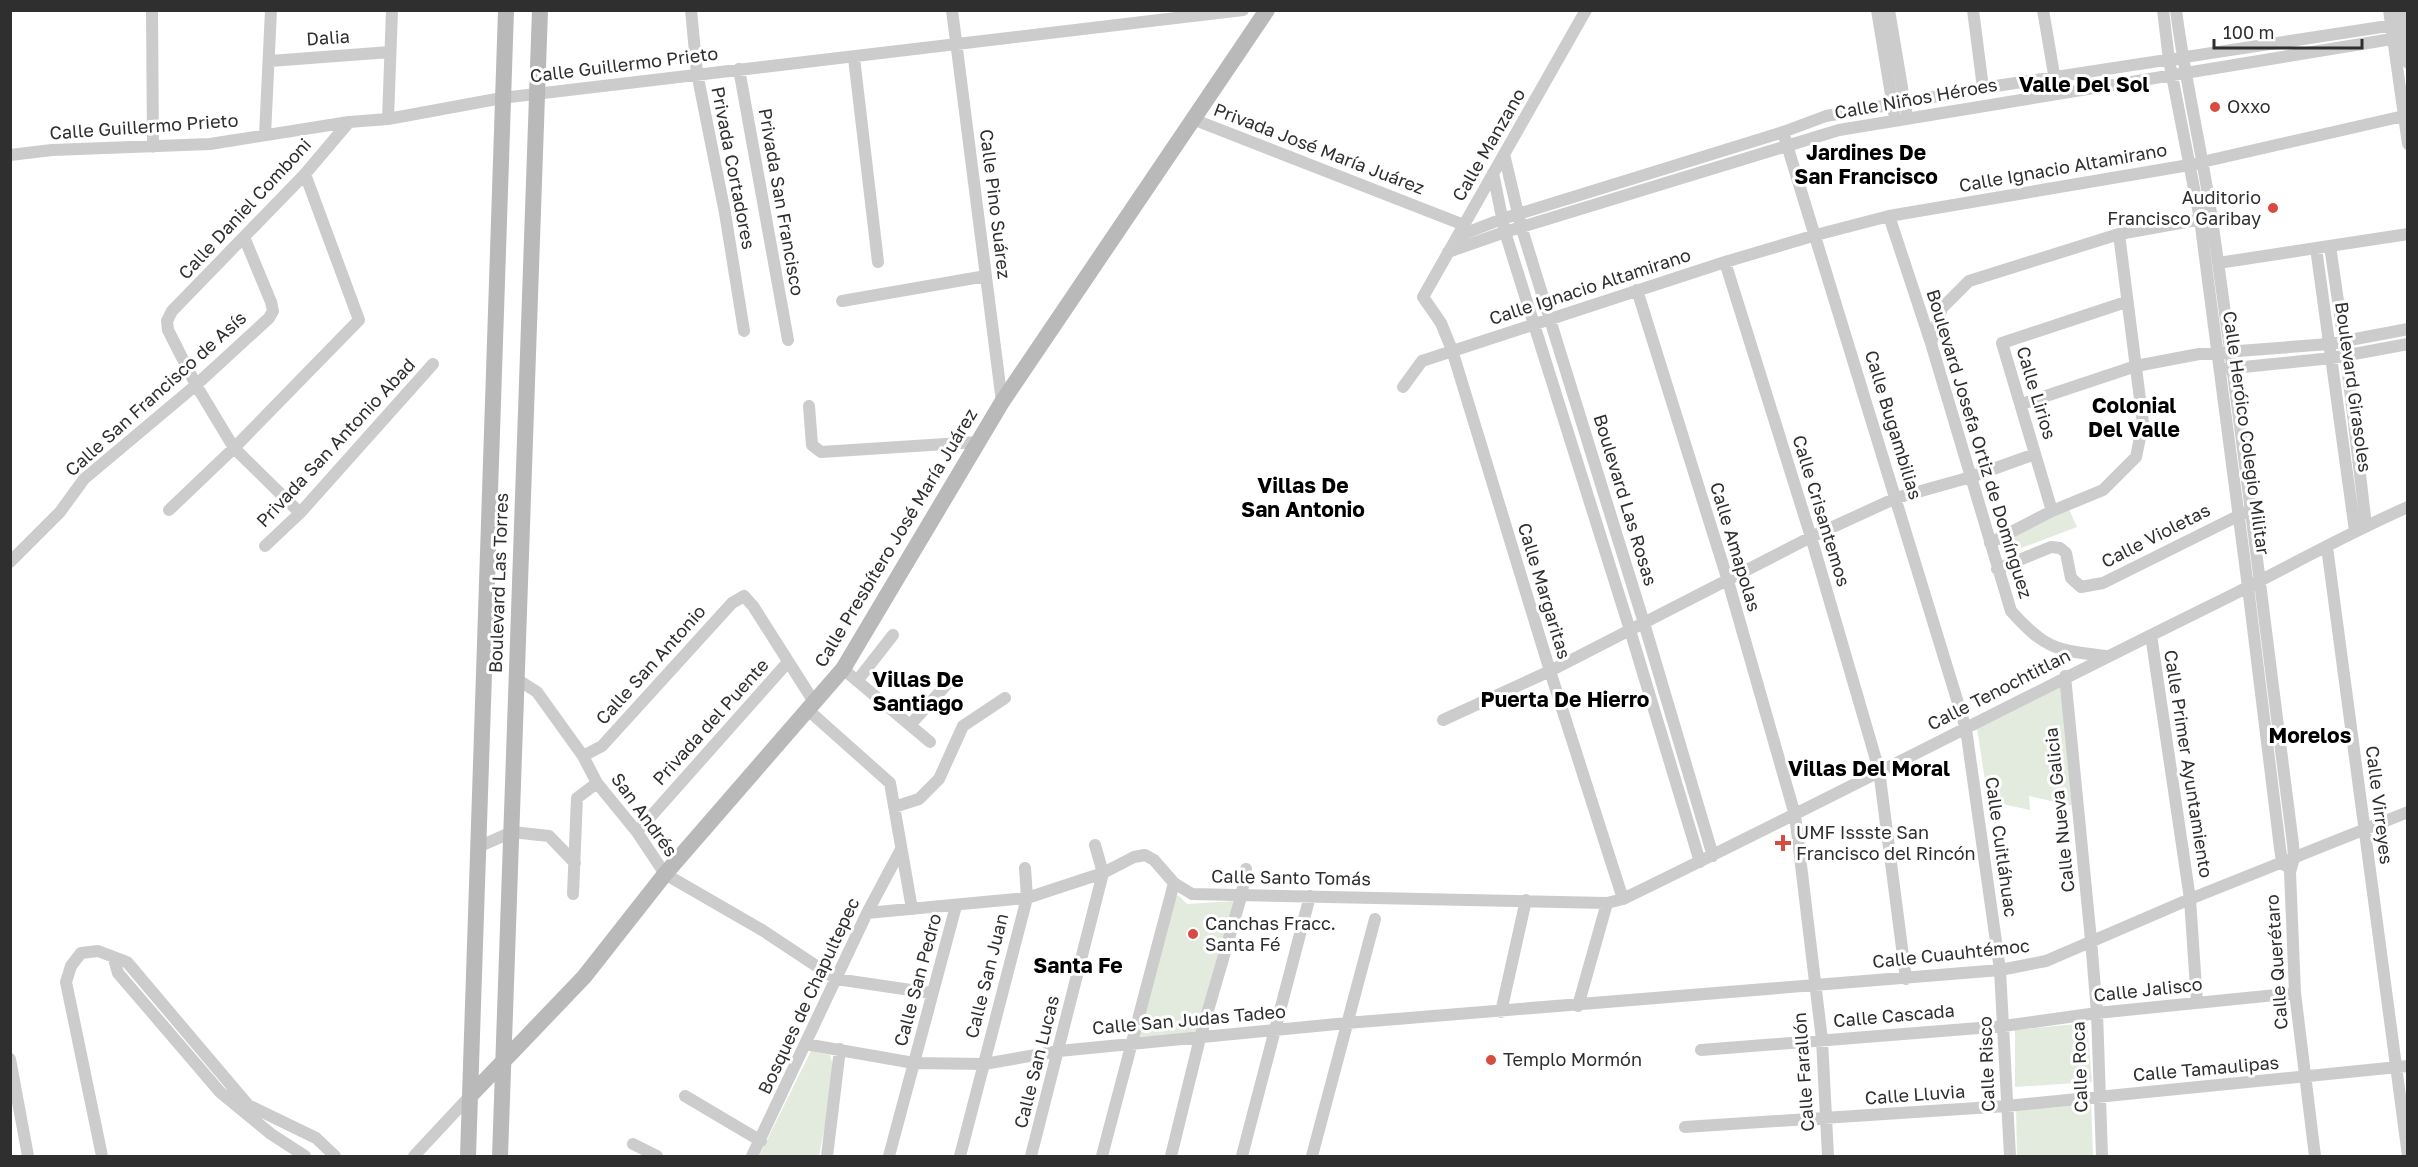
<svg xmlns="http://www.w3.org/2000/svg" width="2418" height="1167" font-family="'Golos Text',sans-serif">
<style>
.green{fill:#e3ebdf}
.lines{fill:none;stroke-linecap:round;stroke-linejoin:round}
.street{stroke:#ccc;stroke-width:12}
.secondary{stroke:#b9b9b9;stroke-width:16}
.poi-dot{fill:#d74c41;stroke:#fff;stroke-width:2}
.labels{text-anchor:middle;stroke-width:6;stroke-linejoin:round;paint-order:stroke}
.street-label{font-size:18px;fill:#2f2f2f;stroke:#fff}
.poi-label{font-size:18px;fill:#2f2f2f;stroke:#fff;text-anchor:start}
.quarter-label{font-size:21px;font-weight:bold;fill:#000;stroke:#fff}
</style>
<rect width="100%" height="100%" fill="#fff"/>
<path class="green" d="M2068,507l9,20 -72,27 -7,-13z
M2062,681l12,125 -45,-10 1,14 -42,-9 -11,-73z
M1173,895l6,1 8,8 48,-3 -38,133 -60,3z
M2087,1023l5,59 -77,5v-57z
M811,1051l19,4 5,18 -16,83h-60z
M2091,1099l2,57h-76l-1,-49z"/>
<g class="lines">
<path class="street" d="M152,10l1,137
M691,10l6,63 28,140 19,118
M952,10l50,392
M1586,10l-163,287 18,26 11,27 98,321 73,228
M1877,10l17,103
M1889,10l17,101
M1973,10l10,78
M2043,10l13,76
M2163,10l6,50 31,159 48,368 32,261 2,14 4,4
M2176,10c9,71 26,140 36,210 30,207 54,416 81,624l1,14 -4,14 5,121 20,163
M2389,10l19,134
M2400,10l8,53
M854,58l24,204
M270,61l120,-9
M739,69l49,271
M388,119l4,-109
M1195,120l269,105
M1783,132l183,597 34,241 10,186
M265,135l6,-125
M1504,154l17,72 123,397 69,233
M10,155l42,-5 158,-6 139,-22 39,-3 114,-21 741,-88
M1493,173l12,59 125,398 70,232
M1889,216l42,127 80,268c35,39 45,39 95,45
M1458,236l44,-17 281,-87 43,-16 157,-28 418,-64
M2330,246l16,110 20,169
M2316,248l39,283
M1448,252l57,-20 334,-102 565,-93
M1725,262l86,275 68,233 27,209
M2218,263l190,-29
M1637,290l91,291 67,234 27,225 6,116
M842,301l144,-25
M1931,343l11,-35 27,-27 150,-47 89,-16
M2224,369l108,-11 76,-14
M1403,387l19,-26 303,-99 91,-27 73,-19 300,-51 219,-50
M2022,404l114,-38 63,-12 130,-10 79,-15
M809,406l3,39 9,7 156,-10
M169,510l65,-62 125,-128 -54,-146
M2052,511l-50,-168 124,-41
M300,513l-66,-65 -38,-63 -28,-55 -1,-9 5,-10 133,-137 44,-52
M1990,543l62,-32 51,-21 33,-33 7,-34 -24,-189
M265,546l35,-33 133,-149
M2327,547l81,609
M10,562l50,-50 24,-33 112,-94 73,-67 4,-7 -2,-9 -27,-65
M1997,569l54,-22 9,1 6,5 5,25 10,9 22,-4 143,-71
M2151,635l39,264 7,104
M843,669l87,73
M2065,676l26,264 6,73 5,143
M515,678l22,14 46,64 14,27 40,49 28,42 97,56 74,49 95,14
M857,681l36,-46
M808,710l82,73 22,126
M1443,720l107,-49 261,-134 85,-39 75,-21 64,-23
M910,725l38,-42
M583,756l19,-10 130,-143 12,-7 9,10 61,96
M894,807l25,-8 20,-20 24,-53 42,-28
M637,832l151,-170
M1095,845l8,28
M478,847l34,-15 37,4 26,27
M573,894l4,-96 20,-15
M867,913l160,-15 76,-25 31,-16 11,-2 9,5 20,23 18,11 415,9 16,-4c198,-96 392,-197 589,-294 66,-32 129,-69 196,-98
M114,959l4,14 102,119 51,42 34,22
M1578,1006l29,-103
M1501,1012l25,-112
M805,1044l109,19 70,1 75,-13 288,-28 653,-53 46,-9 144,-62 218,-87
M1701,1050l303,-24 93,-13 198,-20
M10,1059l18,97
M685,1096l76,45
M1685,1127l322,-21 401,-40
M633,1144l24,12
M102,1156l-36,-174 5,-16 10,-13 17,-2 29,11 121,143 68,33 19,18
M414,1156l56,-60
M752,1156l115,-243 33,-62
M827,1156l13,-107
M889,1156l67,-250
M960,1156l67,-258 -2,-30
M1031,1156l72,-283
M1102,1156l72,-273
M1171,1156l29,-118 41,-141 5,-28
M1242,1156l68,-260
M1312,1156l63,-237"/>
<path class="secondary" d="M470,1096l114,-119 81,-103 178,-205 159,-267 265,-392
M468,1156l38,-1146
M500,1156l40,-1146"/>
</g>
<g class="poi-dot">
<circle cx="2215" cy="107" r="6"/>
<circle cx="2273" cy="208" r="6"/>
<path d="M1780 834h6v6h6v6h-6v6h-6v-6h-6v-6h6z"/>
<circle cx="1193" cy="934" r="6"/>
<circle cx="1491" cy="1060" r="6"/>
</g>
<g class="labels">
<g class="street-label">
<text transform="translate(328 38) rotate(-4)" y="6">Dalia</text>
<text transform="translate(624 65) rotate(-7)" y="6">Calle Guillermo Prieto</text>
<text transform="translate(1916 99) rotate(-10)" y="6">Calle Niños Héroes</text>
<text transform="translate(144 127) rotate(-4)" y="6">Calle Guillermo Prieto</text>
<text transform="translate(1489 145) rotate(-60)" y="6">Calle Manzano</text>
<text transform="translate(1319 149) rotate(21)" y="6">Privada José María Juárez</text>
<text transform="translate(733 168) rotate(79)" y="6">Privada Cortadores</text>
<text transform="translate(2063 168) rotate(-10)" y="6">Calle Ignacio Altamirano</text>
<text transform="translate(781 202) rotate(80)" y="6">Privada San Francisco</text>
<text transform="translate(995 204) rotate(83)" y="6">Calle Pino Suárez</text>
<text transform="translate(245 209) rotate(-47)" y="6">Calle Daniel Comboni</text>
<text transform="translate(1590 287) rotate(-18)" y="6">Calle Ignacio Altamirano</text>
<text transform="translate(2353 387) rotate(82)" y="6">Boulevard Girasoles</text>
<text transform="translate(2036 393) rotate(73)" y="6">Calle Lirios</text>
<text transform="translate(156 394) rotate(-42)" y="6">Calle San Francisco de Asís</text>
<text transform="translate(1893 425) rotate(73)" y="6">Calle Bugambilias</text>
<text transform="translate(2246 433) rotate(82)" y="6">Calle Heróico Colegio Militar</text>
<text transform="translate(336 443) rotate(-47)" y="6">Privada San Antonio Abad</text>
<text transform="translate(1979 444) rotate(73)" y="6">Boulevard Josefa Ortiz de Domínguez</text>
<text transform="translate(1625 500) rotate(73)" y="6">Boulevard Las Rosas</text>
<text transform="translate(1821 511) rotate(73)" y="6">Calle Crisantemos</text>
<text transform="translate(2156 536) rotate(-27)" y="6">Calle Violetas</text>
<text transform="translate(896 538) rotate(-59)" y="6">Calle Presbítero José María Juárez</text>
<text transform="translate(1735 547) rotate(73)" y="6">Calle Amapolas</text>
<text transform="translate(499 583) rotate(-88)" y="6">Boulevard Las Torres</text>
<text transform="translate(1544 591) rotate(73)" y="6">Calle Margaritas</text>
<text transform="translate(651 665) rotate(-48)" y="6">Calle San Antonio</text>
<text transform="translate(1999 690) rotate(-27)" y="6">Calle Tenochtitlan</text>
<text transform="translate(711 722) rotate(-48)" y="6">Privada del Puente</text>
<text transform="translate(2188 764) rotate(81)" y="6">Calle Primer Ayuntamiento</text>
<text transform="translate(2379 805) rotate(83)" y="6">Calle Virreyes</text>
<text transform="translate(2060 810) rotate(-96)" y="6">Calle Nueva Galicia</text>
<text transform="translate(644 815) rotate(54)" y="6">San Andrés</text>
<text transform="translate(2001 847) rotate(82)" y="6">Calle Cuitláhuac</text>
<text transform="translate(1291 878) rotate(1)" y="6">Calle Santo Tomás</text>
<text transform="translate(1951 954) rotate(-6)" y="6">Calle Cuauhtémoc</text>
<text transform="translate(2277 962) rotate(-94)" y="6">Calle Querétaro</text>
<text transform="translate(987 976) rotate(-76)" y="6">Calle San Juan</text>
<text transform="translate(918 980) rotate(-75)" y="6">Calle San Pedro</text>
<text transform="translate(2148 990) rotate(-6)" y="6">Calle Jalisco</text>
<text transform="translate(809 996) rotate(-65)" y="6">Bosques de Chapultepec</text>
<text transform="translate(1894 1016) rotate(-5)" y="6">Calle Cascada</text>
<text transform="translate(1189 1020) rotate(-5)" y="6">Calle San Judas Tadeo</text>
<text transform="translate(1037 1062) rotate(-76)" y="6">Calle San Lucas</text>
<text transform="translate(1987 1064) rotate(-92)" y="6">Calle Risco</text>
<text transform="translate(2080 1067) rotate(-92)" y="6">Calle Roca</text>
<text transform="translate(2206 1069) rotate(-5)" y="6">Calle Tamaulipas</text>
<text transform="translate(1804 1072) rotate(-94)" y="6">Calle Farallón</text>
<text transform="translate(1915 1095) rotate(-4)" y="6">Calle Lluvia</text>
</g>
<g class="poi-label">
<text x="2227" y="113">Oxxo</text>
<text x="2261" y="204" text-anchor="end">Auditorio<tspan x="2261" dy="21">Francisco Garibay</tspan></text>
<text x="1796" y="839">UMF Issste San<tspan x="1796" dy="21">Francisco del Rincón</tspan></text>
<text x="1205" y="930">Canchas Fracc.<tspan x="1205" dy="21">Santa Fé</tspan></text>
<text x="1503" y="1066">Templo Mormón</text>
</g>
<g class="quarter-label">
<text x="2084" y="92">Valle Del Sol</text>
<text x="1866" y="160">Jardines De<tspan x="1866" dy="24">San Francisco</tspan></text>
<text x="2134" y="413">Colonial<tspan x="2134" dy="24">Del Valle</tspan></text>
<text x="1303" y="493">Villas De<tspan x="1303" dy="24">San Antonio</tspan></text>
<text x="918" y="687">Villas De<tspan x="918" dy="24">Santiago</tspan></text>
<text x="1565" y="707">Puerta De Hierro</text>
<text x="2310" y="743">Morelos</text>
<text x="1869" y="776">Villas Del Moral</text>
<text x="1078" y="973">Santa Fe</text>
</g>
</g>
<rect width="2418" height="1167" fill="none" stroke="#2f2f2f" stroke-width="24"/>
<path d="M2214 39v9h148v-9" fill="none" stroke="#2f2f2f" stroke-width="3"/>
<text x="2223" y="39" font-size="18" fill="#2f2f2f" stroke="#ffffff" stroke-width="4.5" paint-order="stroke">100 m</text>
</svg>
